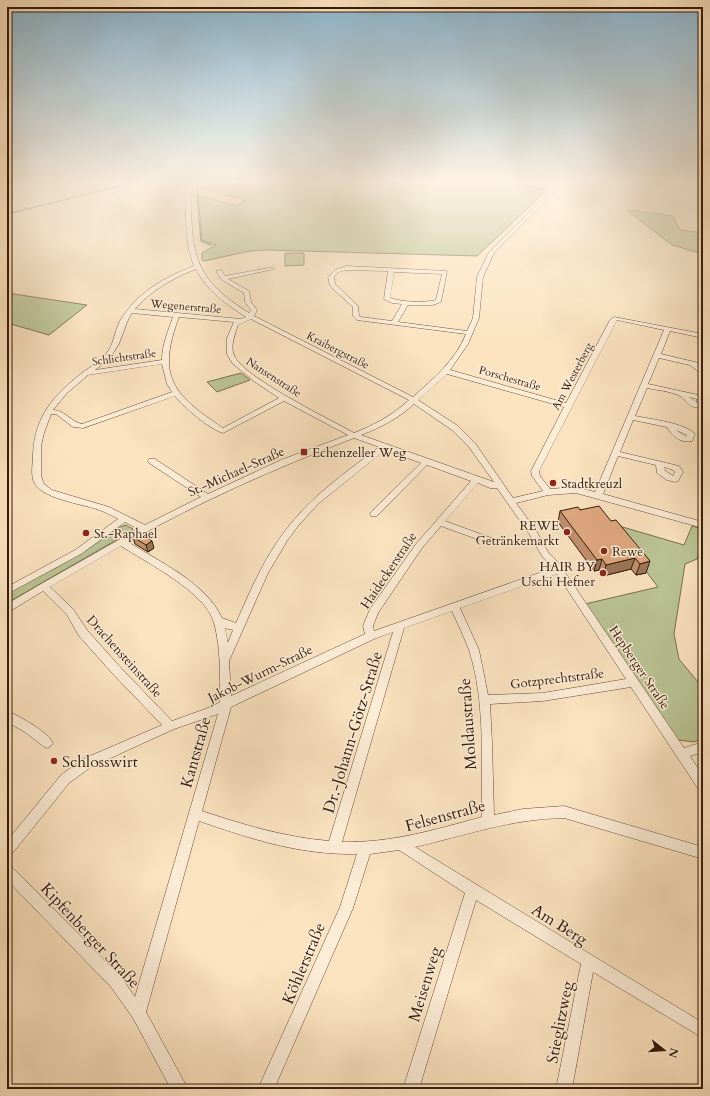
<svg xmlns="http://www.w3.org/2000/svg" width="710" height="1096" font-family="Cardo,serif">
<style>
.green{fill:#bbc596;stroke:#787050}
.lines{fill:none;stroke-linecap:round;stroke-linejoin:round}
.stream{stroke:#747d70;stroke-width:1.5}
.minor-casing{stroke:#664c38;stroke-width:1}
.minor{fill:#fdedd7;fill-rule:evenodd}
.wall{fill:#c1906e;stroke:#341a0b}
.shaded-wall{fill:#9d765a;stroke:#341a0b}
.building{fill:#e0a880;stroke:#341a0b}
.poi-dot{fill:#8f2418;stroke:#fdedd7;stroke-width:1.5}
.labels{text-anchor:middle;stroke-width:3;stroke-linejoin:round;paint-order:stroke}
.far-street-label{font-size:11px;fill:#341a0b;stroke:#fdedd7}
.poi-label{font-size:13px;fill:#341a0b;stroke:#fdedd7;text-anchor:start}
.street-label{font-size:13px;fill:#341a0b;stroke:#fdedd7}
.near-street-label{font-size:16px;fill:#341a0b;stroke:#fdedd7}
.near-poi-label{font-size:16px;fill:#341a0b;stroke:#fdedd7;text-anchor:start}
</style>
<rect width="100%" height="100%" fill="#fce4c1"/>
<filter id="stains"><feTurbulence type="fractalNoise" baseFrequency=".005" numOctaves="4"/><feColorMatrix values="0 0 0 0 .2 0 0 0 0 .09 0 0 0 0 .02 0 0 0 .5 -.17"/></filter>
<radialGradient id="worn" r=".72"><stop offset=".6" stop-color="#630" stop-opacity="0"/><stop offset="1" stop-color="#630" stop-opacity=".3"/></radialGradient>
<path class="green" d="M198,184h323l26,6 -70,66 -210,-6 -17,1 -46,10 -2,-1v-7l14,-8 -14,-5 -4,-45 37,11 11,-5 -48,-14z
M629,210l44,6 7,14 23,3v21l-31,-9 -44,-34z
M285,253h19v12l-19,1z
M7,293l80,12 -38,30 -42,-12z
M241,373l9,7 -33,12 -10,-10z
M609,523l75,22 8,-19 11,3v9l-6,21 -12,5 -11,70 5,25 24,29v51l-9,3 -16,-2 -93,-136 73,-17z
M126,525l7,4 -1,2 -125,72v-11c29,-14 58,-28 85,-46 11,-7 21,-18 34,-21z"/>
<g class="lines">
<path class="stream" d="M196,184l5,57 10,4
M516,184l28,6
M7,214l121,-30"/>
<defs>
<path id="minor" d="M186,184h4c3,66 -2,91 59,129l2,-3 -6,-8 -1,-9 -22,-13 -6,-9 5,-1 4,6 49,-9v2l-46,10 21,12 2,11 6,8 -3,6 159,81c21,-19 42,-36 53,-63l-109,-14 -4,-4v-9l-23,-21 -2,-9 7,-7 11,-4 101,5 -6,31 -8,3h-25l-10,17 69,9 6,-13 4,-41 12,-25 69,-68h5l-69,69 -11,24 -4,41 -11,26 -18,26 116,33 44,-83 4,-3 89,17v4l-33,-7 -9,23 42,10v4h-2l2,1v6l-13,-10 -31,-7 -11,26 55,12v11c-16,3 -15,-8 -25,-12 -9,-4 -21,-5 -31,-7l-12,28c15,3 50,7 60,18l-3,7c-12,2 -19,-4 -25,-14l-34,-7 -13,32 59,14 4,6 -5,9 -3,1 -8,-2 -10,-7 -1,-8 -38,-9 -15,38 100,28v6l-127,-35 -28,2 -32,8 21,29 11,20 10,10 126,186 19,-6v10l-13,4 13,20v15l-4,-1 -68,-103 -88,14 -53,3 2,39 2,72 29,-6 41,-3 139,41v12l-139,-41c-53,1 -98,17 -149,29l288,176v15l-110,-66 -21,117h-16l25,-125 -105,-64 -57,189h-16l62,-196 -66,-43 -29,4 -17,54 -79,181h-16l82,-182 17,-53c-58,1 -105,-15 -158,-33l-53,191 42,77h-17l-38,-71 -22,-31 -104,-107v-15l5,2 109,110 14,20 83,-283 -44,15 -83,38 -22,16 -58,72 -4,2v-16l54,-66 22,-16 79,-34 -49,-51 -34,-38 -12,-21 -24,-24 -36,22v-9l34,-20 97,-55 -13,-7 -44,32 -74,40v-7l68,-37 43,-31c-5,-3 -11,-6 -16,-8 -17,-7 -57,-11 -67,-27 -5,-8 -2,-20 -2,-30 2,-38 20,-58 49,-81 8,-6 17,-11 24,-19 8,-9 8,-22 14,-33 16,-28 45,-44 74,-55 -10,-25 -8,-55 -8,-82zM196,269c11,22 30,35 50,48l-5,2 -106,-10c15,-18 38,-31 61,-40zM346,270l42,1 -4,28 8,4 10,1 -10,17 -31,-4 -2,-1 -1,-10 -23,-22 -1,-7 5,-5zM394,272l48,2 -6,26c-10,3 -36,2 -46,-2zM132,313l41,4c-5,14 -11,28 -11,43l-67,10c8,-6 15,-11 20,-20 8,-11 9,-25 17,-37zM179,317l55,5 -7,16v16l5,9 23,19 24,16 -56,30c-50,-33 -67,-51 -44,-111zM251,319l158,81c-16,15 -35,25 -55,33 -23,-13 -112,-56 -120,-78 -4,-9 1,-21 4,-30zM617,320l47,10 -69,162 -19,-5 -26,2 -10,-13 -1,-5zM162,364l5,20 5,8 -90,32c-11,-2 -17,-14 -29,-14l14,-17 21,-18zM447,374l117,33 -33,64 1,5 11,15 -30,7 -38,-55 -17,-17 -40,-26zM175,396c9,11 34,33 48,37l61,-32 64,34 -67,25 -73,34 -53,-35h-6l-1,2 1,2 52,34 -56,28 -36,-18 -57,-17 -8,-6 -3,-8v-30l3,-13 7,-19h5l17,13 10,1zM689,397l8,2v4zM414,404l38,26 17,17 25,35 -133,-47c19,-7 38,-17 53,-31zM676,430l11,5 -1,2zM354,438l25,9c-30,23 -62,45 -86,74 -26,30 -41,66 -57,102l-14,-5c-16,-35 -62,-56 -94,-76 73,-41 148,-74 226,-104zM385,450l36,13 -50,49 -1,2 1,2h6l50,-51 44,16 -55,63 -46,65 -7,17 2,8 -134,62 -2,-35 39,-88 19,-32 11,-15 20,-22zM664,467l9,3 2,2 -2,4 -9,-6zM478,483l12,5h7l33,47 12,21 11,12 -179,63 -1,-5 5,-13 44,-65 19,-22 47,17h6l1,-2 -1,-2 -49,-18zM121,546c26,17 85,46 93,77 7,25 6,53 6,79l-9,5 -39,14 -51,-53 -34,-38 -14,-21 -23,-22zM557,574l69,105 -83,14 -55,2 -9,-45 -19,-42zM452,611c6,13 12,26 17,39 17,53 12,113 13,167 -48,13 -91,26 -140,25l62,-214zM225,628l8,2 -5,13zM393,632l-64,209c-45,-4 -85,-16 -127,-30l29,-104 143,-68z
M7,711c11,4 41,21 46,32l-2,3 -4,2 -4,-2 -18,-14 -18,-10z"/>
</defs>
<use href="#minor" class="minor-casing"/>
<use href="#minor" class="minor"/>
</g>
<path class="wall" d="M580,510l31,11 35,52 -10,2 -5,-6 -28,7 -4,-6 -5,1 -36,-49 2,-11z
M133,537l21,11 -6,4 -13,-8z"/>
<path class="shaded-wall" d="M152,541l2,7 -6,4 -2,-7z
M635,558l-4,11 -28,7 3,-11z
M602,559l-3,11 -5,1 3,-11z
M650,561l-4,12 -10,2 4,-11z"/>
<path class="building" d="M599,506l12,15 5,-1 34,41 -10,3 -5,-6 -29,7 -4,-6 -5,1 -37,-49 18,-4 2,3z
M140,532l12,9 -6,4 -13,-8z"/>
<linearGradient id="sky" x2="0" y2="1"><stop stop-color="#8bb8d3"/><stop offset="0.54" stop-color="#fef3e3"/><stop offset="1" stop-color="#fef3e3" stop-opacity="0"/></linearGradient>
<rect width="710" height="338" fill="url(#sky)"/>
<g class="poi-dot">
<rect x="300" y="448" width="8" height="8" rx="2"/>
<circle cx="553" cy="483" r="4"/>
<circle cx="567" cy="532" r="4"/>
<circle cx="86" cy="533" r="4"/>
<circle cx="604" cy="551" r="4"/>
<circle cx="603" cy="573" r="4"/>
<circle cx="54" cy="761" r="4"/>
</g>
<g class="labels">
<g class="far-street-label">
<text transform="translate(186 306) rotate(5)" y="4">Wegenerstraße</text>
<text transform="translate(338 350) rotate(27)" y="4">Kraibergstraße</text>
<text transform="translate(124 357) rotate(-8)" y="4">Schlichtstraße</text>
<text transform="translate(572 376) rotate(-62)" y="4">Am Westerberg</text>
<text transform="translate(274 377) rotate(33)" y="4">Nansenstraße</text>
<text transform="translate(510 378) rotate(16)" y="4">Porschestraße</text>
</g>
<g class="poi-label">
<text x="312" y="457">Echenzeller Weg</text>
<text x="561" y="488">Stadtkreuzl</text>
<text x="559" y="530" text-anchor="end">REWE<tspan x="559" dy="15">Getränkemarkt</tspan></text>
<text x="94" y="538">St.-Raphael</text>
<text x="612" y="556">Rewe</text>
<text x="595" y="571" text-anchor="end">HAIR BY<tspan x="595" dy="15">Uschi Hefner</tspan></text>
</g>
<g class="street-label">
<text transform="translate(236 471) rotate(-24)" y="5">St.-Michael-Straße</text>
<text transform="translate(388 570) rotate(-56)" y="5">Haideckerstraße</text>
<text transform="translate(125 656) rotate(48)" y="5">Drachensteinstraße</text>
<text transform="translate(640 667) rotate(56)" y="5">Hepberger Straße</text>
<text transform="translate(260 673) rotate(-26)" y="5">Jakob-Wurm-Straße</text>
<text transform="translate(557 678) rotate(-7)" y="5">Gotzprechtstraße</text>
</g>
<g class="near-street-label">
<text transform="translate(467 724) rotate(-94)" y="6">Moldaustraße</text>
<text transform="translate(352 732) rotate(-73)" y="6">Dr.-Johann-Götz-Straße</text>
<text transform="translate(195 752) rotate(-74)" y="6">Kantstraße</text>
<text transform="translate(445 815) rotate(-15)" y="6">Felsenstraße</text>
<text transform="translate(560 924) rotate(32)" y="6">Am Berg</text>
<text transform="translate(91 935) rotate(47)" y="6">Kipfenberger Straße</text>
<text transform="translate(303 963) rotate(-67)" y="6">Köhlerstraße</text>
<text transform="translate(424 984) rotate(-73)" y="6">Meisenweg</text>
<text transform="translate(559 1022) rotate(-79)" y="6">Stieglitzweg</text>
</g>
<g class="near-poi-label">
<text x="62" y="767">Schlosswirt</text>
</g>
</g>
<rect width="710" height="1096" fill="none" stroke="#fce4c1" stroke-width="24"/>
<rect x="8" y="8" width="694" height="1080" fill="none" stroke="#341a0b" stroke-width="2"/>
<rect x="12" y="12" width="686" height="1072" fill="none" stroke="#341a0b"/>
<g transform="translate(664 1050) rotate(107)" stroke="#fdedd7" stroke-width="3" paint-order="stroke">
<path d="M0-3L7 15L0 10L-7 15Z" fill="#341a0b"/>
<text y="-6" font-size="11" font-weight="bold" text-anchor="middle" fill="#341a0b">N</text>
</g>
<rect width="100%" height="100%" filter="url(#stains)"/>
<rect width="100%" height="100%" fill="url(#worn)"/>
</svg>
